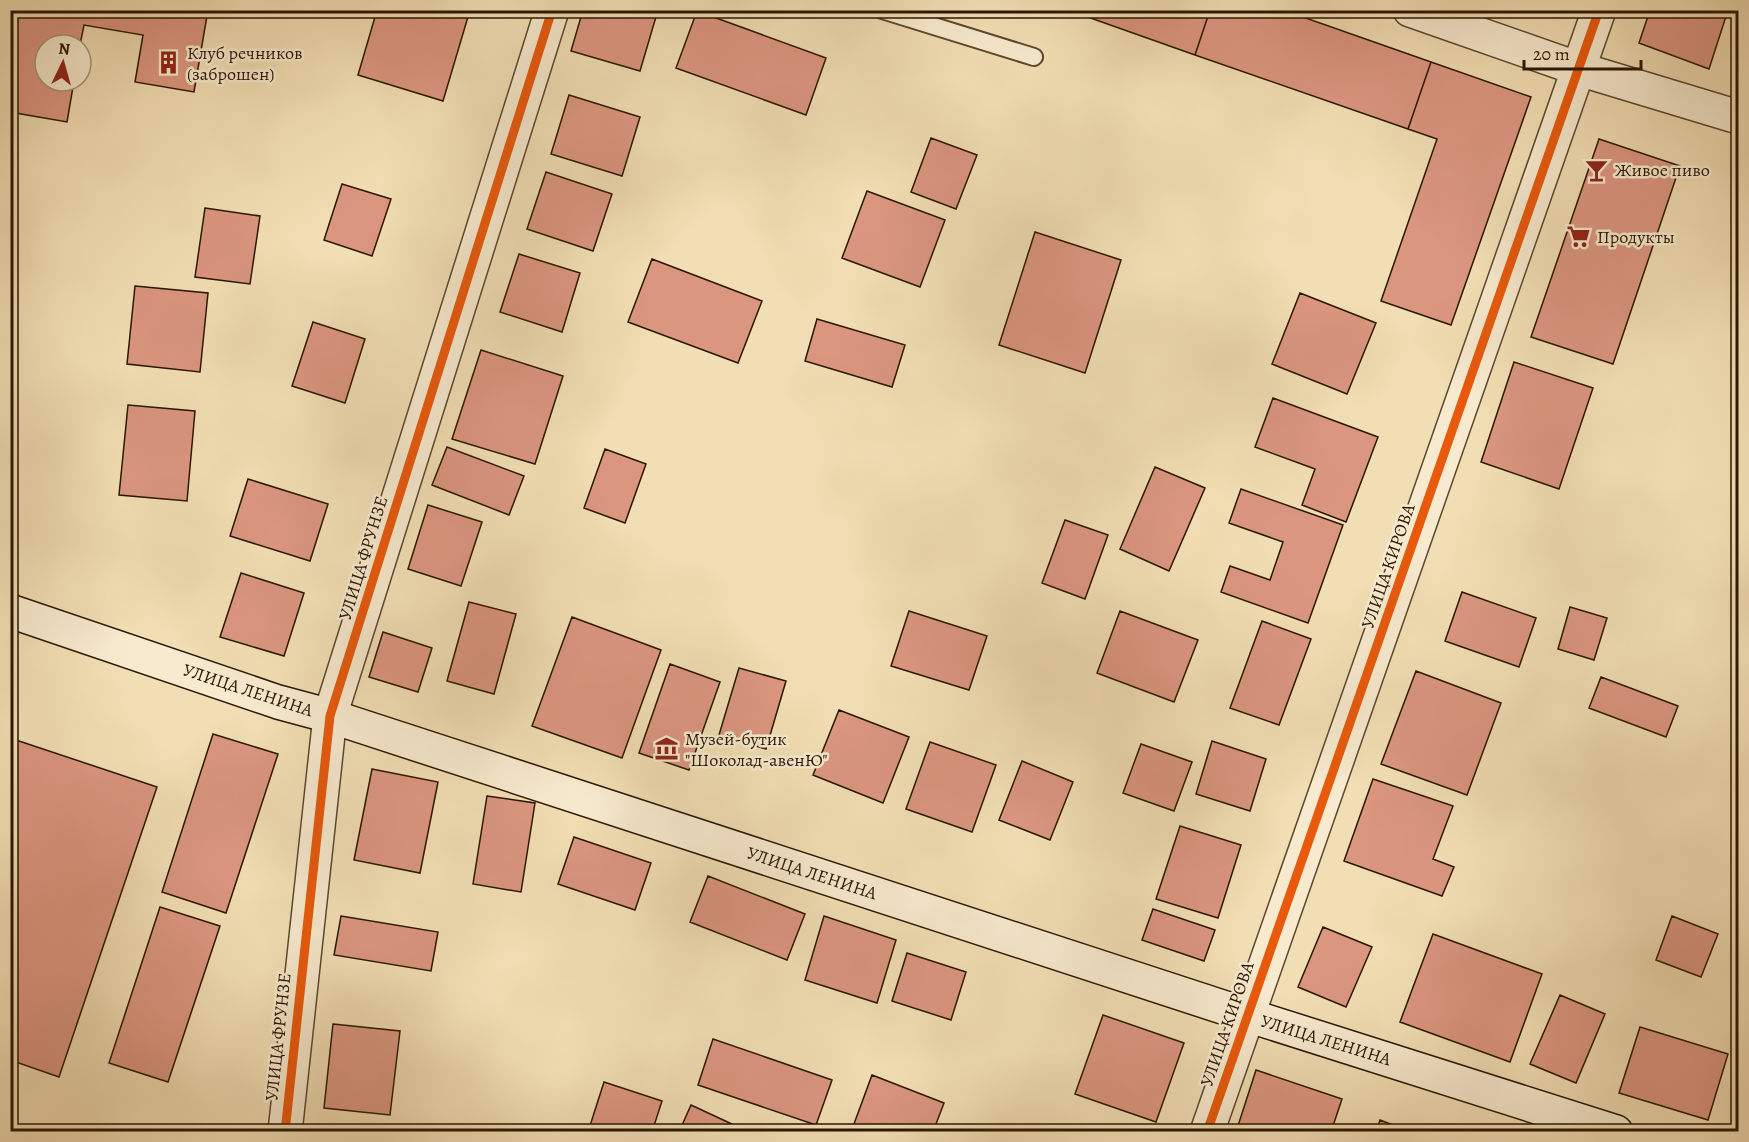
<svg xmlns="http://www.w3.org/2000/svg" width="1749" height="1142" font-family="Alegreya,serif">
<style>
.building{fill:#db9680;stroke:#291601;stroke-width:1.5}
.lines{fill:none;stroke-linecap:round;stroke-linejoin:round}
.service-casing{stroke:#5b482e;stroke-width:20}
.minor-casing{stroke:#5b482e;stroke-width:36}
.tertiary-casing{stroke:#5b482e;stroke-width:36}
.secondary-casing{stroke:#291601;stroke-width:36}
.service{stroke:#f7eace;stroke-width:16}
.minor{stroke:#f7eace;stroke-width:33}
.tertiary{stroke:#f7eace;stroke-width:33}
.secondary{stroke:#f7eace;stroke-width:33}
.cycleway-casing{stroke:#f7eace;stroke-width:13}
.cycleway{stroke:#e8590c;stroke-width:9}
.labels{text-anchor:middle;stroke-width:5;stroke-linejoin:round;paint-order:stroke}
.poi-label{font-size:18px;fill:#291601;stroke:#f7eace;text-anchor:start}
.street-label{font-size:18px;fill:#291601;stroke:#f7eace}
</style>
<rect width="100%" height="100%" fill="#f2deb4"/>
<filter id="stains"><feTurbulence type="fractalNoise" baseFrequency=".00333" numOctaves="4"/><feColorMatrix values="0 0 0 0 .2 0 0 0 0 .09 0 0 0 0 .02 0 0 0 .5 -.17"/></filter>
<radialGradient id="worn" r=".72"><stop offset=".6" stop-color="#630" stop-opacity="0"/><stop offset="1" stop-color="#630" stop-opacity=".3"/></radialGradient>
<path class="building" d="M10,10h198l-14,82 -59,-10 8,-47 -59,-10 -4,20h-35v36h29l-7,41 -57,-10z
M377,10h93l-27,91 -85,-26z
M583,10h75l-18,61 -69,-20z
M1068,10h142l-15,45z
M1210,10h73l148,52 -23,67 -213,-74z
M1650,10h78l-19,59 -70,-26z
M697,11l129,47 -20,57 -130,-47z
M1431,62l100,35 -80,228 -70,-24 56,-162 -29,-10z
M569,95l71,22 -18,59 -71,-22z
M931,138l46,17 -21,54 -45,-17z
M1599,139l81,27 -67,198 -82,-27z
M546,172l66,22 -19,57 -66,-22z
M342,184l49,15 -19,57 -48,-16z
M867,191l78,29 -25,67 -78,-29z
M205,208l55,8 -10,68 -55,-7z
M1035,232l86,28 -36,113 -86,-28z
M519,254l61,19 -18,59 -62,-20z
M652,259l110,42 -24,62 -110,-41z
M135,286l73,7 -8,79 -73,-8z
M1300,293l76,30 -29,71 -75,-30z
M817,319l88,26 -13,42 -87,-26z
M313,322l52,17 -20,64 -53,-17z
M481,350l82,26 -28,88 -83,-25z
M1514,362l79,26 -34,101 -78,-27z
M1273,398l105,39 -32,85 -44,-17 13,-36 -60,-22z
M128,405l67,6 -8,90 -68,-6z
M447,447l77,29 -15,39 -77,-30z
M605,449l41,15 -21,59 -41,-15z
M1155,467l50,21 -36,83 -49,-22z
M248,479l80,25 -18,57 -80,-25z
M1241,489l102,36 -35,98 -87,-31 9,-26 40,14 13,-38 -54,-19z
M428,505l54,17 -21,64 -53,-17z
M1065,520l43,15 -23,64 -43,-16z
M241,573l63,20 -20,63 -64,-19z
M1462,592l74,26 -17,49 -74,-26z
M469,602l47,12 -22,80 -47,-13z
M1570,607l37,11 -13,42 -36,-11z
M909,611l78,25 -18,54 -78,-24z
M1120,611l78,29 -24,62 -77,-29z
M572,617l89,33 -39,108 -90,-32z
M1262,621l49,18 -32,86 -49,-17z
M383,632l49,16 -14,44 -49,-15z
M670,664l50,18 -31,88 -50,-17z
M739,668l47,13 -20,68 -47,-14z
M1416,671l85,32 -34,92 -86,-31z
M1601,677l77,29 -12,31 -77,-29z
M839,710l70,27 -26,66 -70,-28z
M213,734l65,20 -52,159 -64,-21z
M10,738l147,49 -98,290 -49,-17z
M1212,741l54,18 -16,52 -54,-17z
M930,742l66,23 -24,67 -66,-23z
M1141,744l51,18 -18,49 -51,-18z
M1022,761l51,21 -23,58 -51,-20z
M372,769l66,13 -18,91 -66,-13z
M1373,779l80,27 -20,53 21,8 -12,29 -98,-35z
M487,796l48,7 -14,89 -48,-8z
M1180,826l61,19 -23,73 -62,-19z
M574,837l77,26 -16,47 -77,-26z
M708,876l97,38 -18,46 -97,-38z
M160,907l60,19 -52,156 -59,-19z
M1153,909l62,21 -11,31 -62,-21z
M341,916l97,16 -7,39 -97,-16z
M824,916l72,24 -19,63 -72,-23z
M1672,916l46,18 -17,43 -45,-17z
M1323,927l49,20 -26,60 -48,-20z
M1433,934l109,40 -32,88 -110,-40z
M907,953l59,19 -15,48 -59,-19z
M1560,995l45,19 -29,69 -46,-19z
M1103,1015l81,28 -28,79 -81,-28z
M333,1024l67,7 -10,84 -66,-7z
M1640,1027l88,27 -20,66 -89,-27z
M713,1039l119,41 -16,45 -118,-40z
M1256,1070l86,29 -11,33h-95z
M872,1075l72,28 -11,29h-82z
M604,1082l58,19 -10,31h-64z
M691,1105l43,20 -2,7h-53z
M1380,1120l31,12h-35z"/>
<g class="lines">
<defs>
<path id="service" d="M882,10l152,47"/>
<path id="minor" d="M285,1132l45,-416"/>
<path id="tertiary" d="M1410,10l169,59 159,48
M330,716l222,-706
M1207,1132l392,-1122"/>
<path id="secondary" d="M10,611l268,91 52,14 917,299 369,117"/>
</defs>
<use href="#service" class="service-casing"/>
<use href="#minor" class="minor-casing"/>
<use href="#tertiary" class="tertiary-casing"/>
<use href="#secondary" class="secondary-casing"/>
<use href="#service" class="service"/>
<use href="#minor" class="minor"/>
<use href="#tertiary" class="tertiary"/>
<use href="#secondary" class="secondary"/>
<defs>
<path id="cycleway" d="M285,1132l45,-416 222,-706
M1207,1132l392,-1122"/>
</defs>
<use href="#cycleway" class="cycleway-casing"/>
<use href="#cycleway" class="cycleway"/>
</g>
<defs>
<symbol id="building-bare" viewBox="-9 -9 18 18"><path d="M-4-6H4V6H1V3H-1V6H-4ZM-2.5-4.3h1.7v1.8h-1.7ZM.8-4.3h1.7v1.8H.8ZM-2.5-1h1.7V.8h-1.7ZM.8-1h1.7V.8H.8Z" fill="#8f2418" stroke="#f7eace" stroke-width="2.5" paint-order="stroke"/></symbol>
<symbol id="bar-bare" viewBox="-9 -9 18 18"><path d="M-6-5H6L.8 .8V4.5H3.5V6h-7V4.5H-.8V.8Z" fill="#8f2418" stroke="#f7eace" stroke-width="2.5" paint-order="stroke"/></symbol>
<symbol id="supermarket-bare" viewBox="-9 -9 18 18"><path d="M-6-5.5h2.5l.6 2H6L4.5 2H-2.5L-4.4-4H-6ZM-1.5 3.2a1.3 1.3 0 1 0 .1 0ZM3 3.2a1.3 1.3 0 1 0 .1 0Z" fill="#8f2418" stroke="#f7eace" stroke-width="2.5" paint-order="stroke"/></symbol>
<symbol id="museum-bare" viewBox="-9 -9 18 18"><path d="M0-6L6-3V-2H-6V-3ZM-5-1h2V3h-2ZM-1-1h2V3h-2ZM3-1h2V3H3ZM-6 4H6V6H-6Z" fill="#8f2418" stroke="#f7eace" stroke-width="2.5" paint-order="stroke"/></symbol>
</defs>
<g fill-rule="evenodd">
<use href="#building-bare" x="152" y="46" width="33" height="33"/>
<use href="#bar-bare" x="1580" y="154" width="33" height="33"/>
<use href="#supermarket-bare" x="1562" y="220" width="33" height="33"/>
<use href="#museum-bare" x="650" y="732" width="33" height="33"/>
</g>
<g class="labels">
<g class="poi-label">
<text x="187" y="59">Клуб речников<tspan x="187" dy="21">(заброшен)</tspan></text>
<text x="1615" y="176">Живое пиво</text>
<text x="1597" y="243">Продукты</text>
<text x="685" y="745">Музей-бутик<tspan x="685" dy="21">"Шоколад-авенЮ"</tspan></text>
</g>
<g class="street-label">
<text transform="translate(363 558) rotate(-73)" y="6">УЛИЦА ФРУНЗЕ</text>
<text transform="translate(1388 566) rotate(-71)" y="6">УЛИЦА КИРОВА</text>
<text transform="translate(248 690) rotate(18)" y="6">УЛИЦА ЛЕНИНА</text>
<text transform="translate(812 873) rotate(18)" y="6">УЛИЦА ЛЕНИНА</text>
<text transform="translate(1227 1024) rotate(-71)" y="6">УЛИЦА КИРОВА</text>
<text transform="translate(278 1037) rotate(-84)" y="6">УЛИЦА ФРУНЗЕ</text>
<text transform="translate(1326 1040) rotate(17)" y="6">УЛИЦА ЛЕНИНА</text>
</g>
</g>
<rect width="1749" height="1142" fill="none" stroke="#f2deb4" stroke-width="36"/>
<rect x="12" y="12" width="1725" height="1118" fill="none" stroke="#291601" stroke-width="3"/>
<rect x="18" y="18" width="1713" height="1106" fill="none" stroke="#291601" stroke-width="1.5"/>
<g transform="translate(63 63) rotate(5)"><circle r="28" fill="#f7eace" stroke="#a5957c" stroke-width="1.5"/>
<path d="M0-4.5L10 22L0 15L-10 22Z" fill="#8f2418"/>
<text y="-9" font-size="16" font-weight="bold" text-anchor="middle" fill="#291601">N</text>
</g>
<path d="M1524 60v9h117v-9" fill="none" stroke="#291601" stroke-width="3"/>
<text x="1533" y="60" font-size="18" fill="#291601" stroke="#f7eace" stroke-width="4.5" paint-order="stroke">20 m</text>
<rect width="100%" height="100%" filter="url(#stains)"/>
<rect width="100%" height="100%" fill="url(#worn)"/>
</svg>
